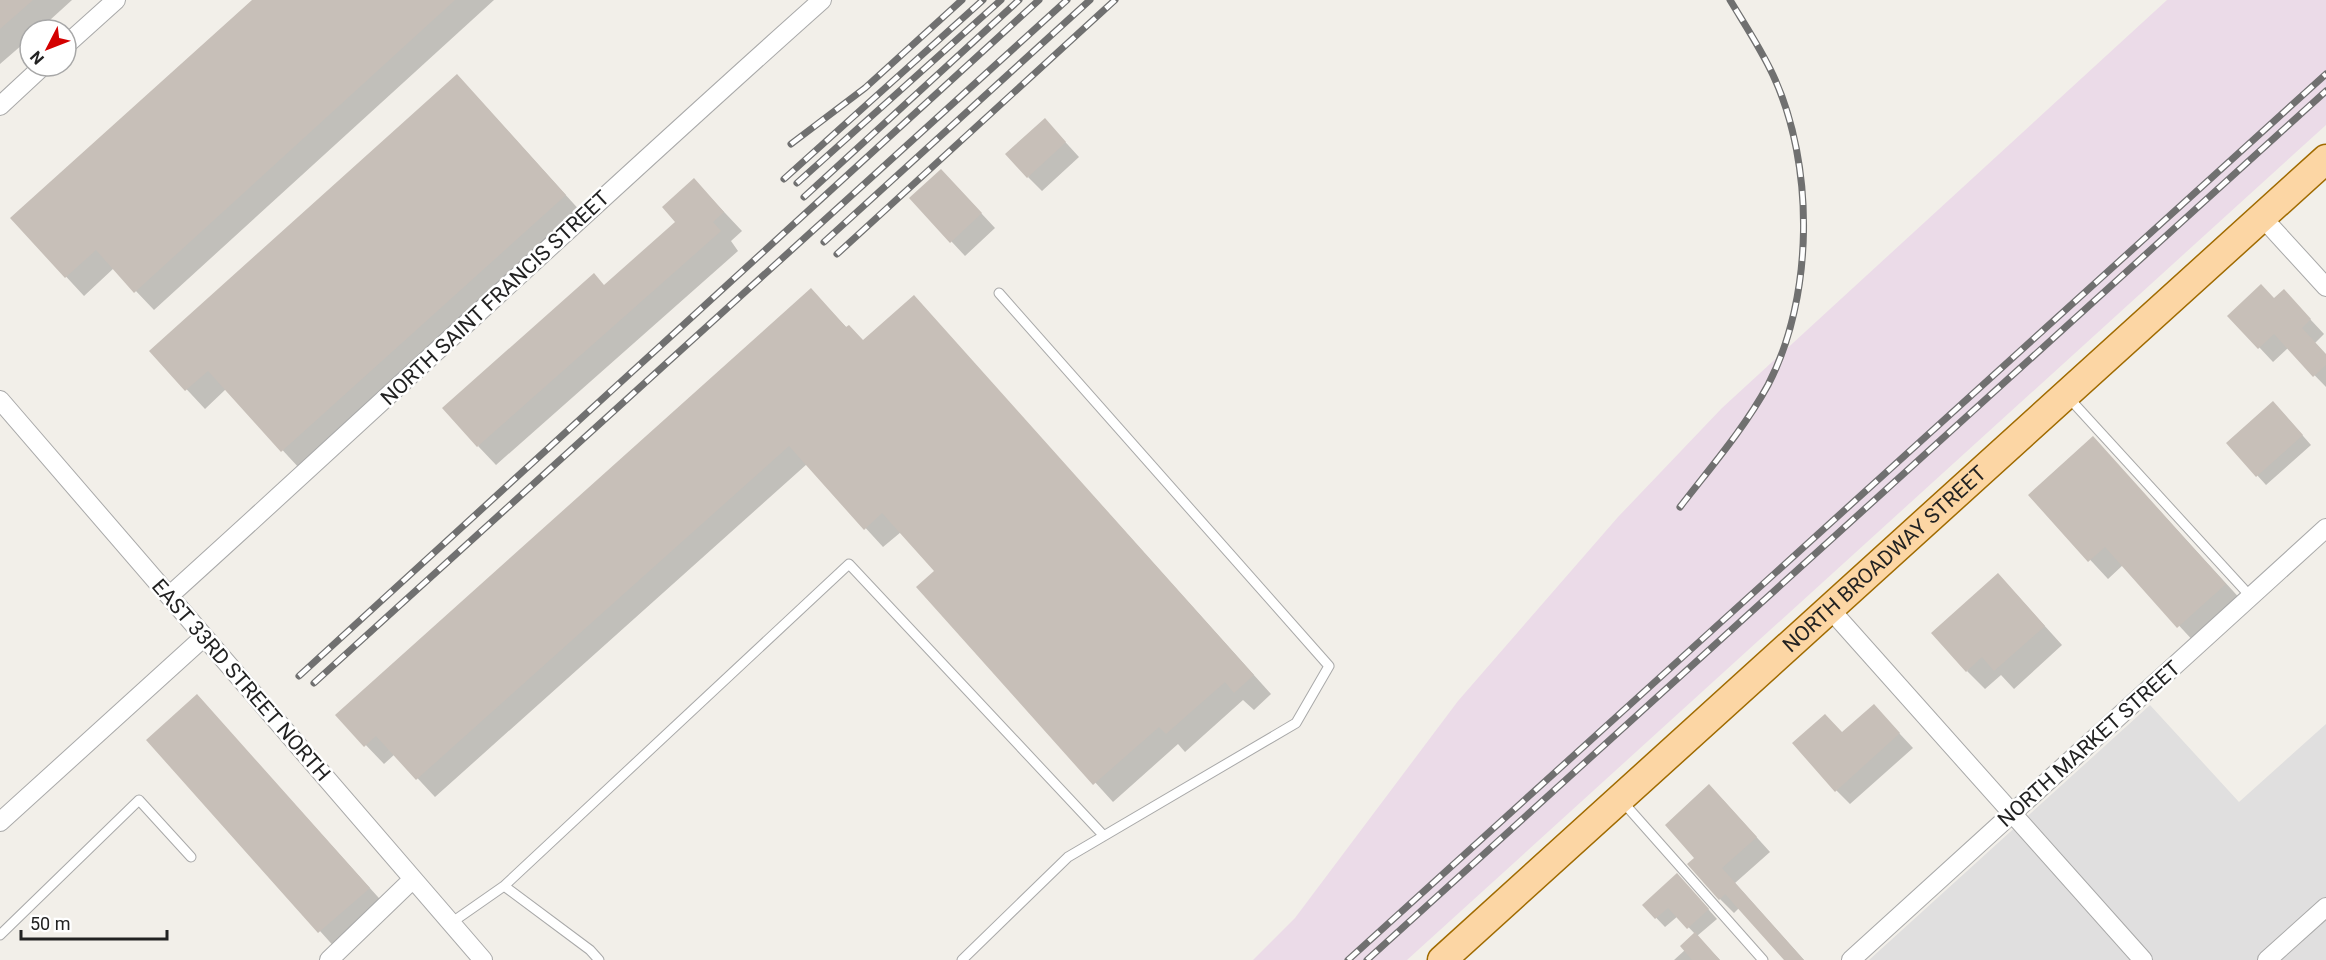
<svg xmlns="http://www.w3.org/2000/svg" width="2326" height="960" font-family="Roboto,sans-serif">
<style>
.residential{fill:#e0dfdf}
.industrial{fill:#ebdbe8}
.shadow{fill:#0003}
.building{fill:#c7bfb8}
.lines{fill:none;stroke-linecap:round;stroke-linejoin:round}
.lane-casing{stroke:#a9a9a9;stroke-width:11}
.street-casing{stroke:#a9a9a9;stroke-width:20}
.primary-casing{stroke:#a06b00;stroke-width:31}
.lane{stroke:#fff;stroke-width:9}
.street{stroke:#fff;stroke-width:18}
.primary{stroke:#fcd6a4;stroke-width:28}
.rail-casing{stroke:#707070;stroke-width:7}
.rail{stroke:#fff;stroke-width:4.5;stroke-dasharray:14;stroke-linecap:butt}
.labels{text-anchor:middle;stroke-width:5;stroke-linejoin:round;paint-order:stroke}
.street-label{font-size:21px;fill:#222;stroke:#fff}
</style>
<rect width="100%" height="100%" fill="#f2efe9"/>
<path class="residential" d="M2150,705l89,97 87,-78v236h-457z"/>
<path class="industrial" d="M2167,0h159v125l-919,835h-154l42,-42 163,-217 160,-184 104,-109z"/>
<path class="shadow" d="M0,0h72l-33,30h-9v8l-30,26z
M253,0h241l-340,310 -40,-42 -30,28 -72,-78z
M475,95l108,119 -283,255 -74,-80 -21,20 -54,-58z
M1058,134l21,23 -37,34 -14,-14z
M694,180l48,51 -11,10 7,10 -242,214 -18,-19 126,-160 73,-64z
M955,185l40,43 -30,28 -54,-58z
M811,290l36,38 17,14 50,-45 357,397 -17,16 -11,-10 -58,52 -7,-8 -65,58 -195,-215 18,-16 -35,-39 -18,15 -76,-83 -372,333 -40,-43 -11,10 -47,-49z
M2275,300l22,5 27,29 -9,9 11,12v32l-38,-39 -15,14 -43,-46z
M2282,412l29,33 -45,40 -38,-42z
M2093,438l151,165 -47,42 -74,-80 -15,14 -78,-84z
M2016,594l46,51 -48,44 -13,-14 -16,14 -18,-18z
M197,696l190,211 -49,44 -190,-211z
M1887,720l26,28 -63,56 -14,-14 6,-56z
M1723,800l47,52 -35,31 69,77h-18l-47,-52 -5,5 -14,-14z
M1686,884l31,35 -20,17 23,24h-46l11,-10 10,-16 -17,-18 -13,11 -21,-22z"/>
<path class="building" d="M0,0h33l-33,29z
M252,0h203l-321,293 -38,-43 -31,28 -55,-60z
M457,74l109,121 -285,257 -73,-81 -23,20 -36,-40z
M1045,118l21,24 -39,36 -22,-24z
M941,169l41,44 -32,30 -41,-45z
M694,178l30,34 -11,10 8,9 -244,216 -35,-39 152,-135 10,12 71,-63 -13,-15z
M2261,284l13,14 10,-9 27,30 -9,9 24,26v11l-13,12 -39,-43 -16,15 -31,-33z
M811,288l35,39 3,-2 14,15 51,-45 340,380 -20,18 -9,-11 -59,52 -7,-7 -66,58 -177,-198 18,-16 -52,-58 -18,17 -75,-84 -373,334 -40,-44 -12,11 -29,-32z
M2273,401l30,34 -47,42 -30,-34z
M2093,436l133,148 -49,44 -72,-81 -17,15 -60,-67z
M1998,573l47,53 -51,45 -12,-14 -16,15 -35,-39z
M197,694l173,194 -52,45 -172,-193z
M1874,704l26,29 -65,59 -43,-49 33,-29 17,18z
M1709,784l48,53 -35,31 82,92h-20l-59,-66 -6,6 -32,-36 7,-6 -29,-33z
M1677,873l32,36 -22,20 -19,-21 -13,11 -13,-14z
M1695,932l25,28h-28l-12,-14z"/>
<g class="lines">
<defs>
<path id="lane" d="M2068,397l183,200
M1622,801l141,159
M504,886l345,-322 255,272
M451,923l53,-37 86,64 9,10
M0,935l139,-135 52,57
M962,960l106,-103 228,-134 33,-57 -330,-373"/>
<path id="street" d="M66,45l50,-45
M0,106l43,-40
M2262,217l64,70
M0,400l483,560
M169,596c219,-198 433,-400 653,-596
M1830,609l313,351
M0,822l204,-185
M329,960l84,-81
M1851,960l475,-432
M2267,960l59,-53"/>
<g id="primary">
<path id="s1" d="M1442,960l884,-801"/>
</g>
</defs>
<use href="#lane" class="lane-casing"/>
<use href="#street" class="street-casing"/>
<use href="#primary" class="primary-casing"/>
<use href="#lane" class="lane"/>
<use href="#street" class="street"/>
<use href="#primary" class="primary"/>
<defs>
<path id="rail" d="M791,144l74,-56 97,-88
M784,179l199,-179
M797,183l204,-183
M804,197l215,-197
M824,242l266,-242
M837,254l278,-254
M1680,507c30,-39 64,-78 88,-122 46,-88 47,-220 5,-310 -12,-26 -28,-50 -43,-75
M299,676l740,-676
M314,683l753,-683
M1348,960l978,-886
M1367,960l959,-869"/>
</defs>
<use href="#rail" class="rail-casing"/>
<use href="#rail" class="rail"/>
</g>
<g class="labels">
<g class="street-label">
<text transform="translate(495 298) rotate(-43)" y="7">NORTH SAINT FRANCIS STREET</text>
<text dy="7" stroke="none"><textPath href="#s1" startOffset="597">NORTH BROADWAY STREET</textPath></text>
<text transform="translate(241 680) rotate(49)" y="7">EAST 33RD STREET NORTH</text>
<text transform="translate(2089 744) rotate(-42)" y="7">NORTH MARKET STREET</text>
</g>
</g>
<g transform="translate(48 48) rotate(228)"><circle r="28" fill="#ffffff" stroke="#a7a7a7" stroke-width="1.5"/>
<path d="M0-4.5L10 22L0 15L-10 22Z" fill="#d40000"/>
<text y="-9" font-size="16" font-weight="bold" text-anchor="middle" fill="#222222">N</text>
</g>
<path d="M21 930v9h146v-9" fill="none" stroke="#222222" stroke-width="3"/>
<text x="30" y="930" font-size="18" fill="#222222" stroke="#ffffff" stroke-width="4.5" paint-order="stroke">50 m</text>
</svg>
